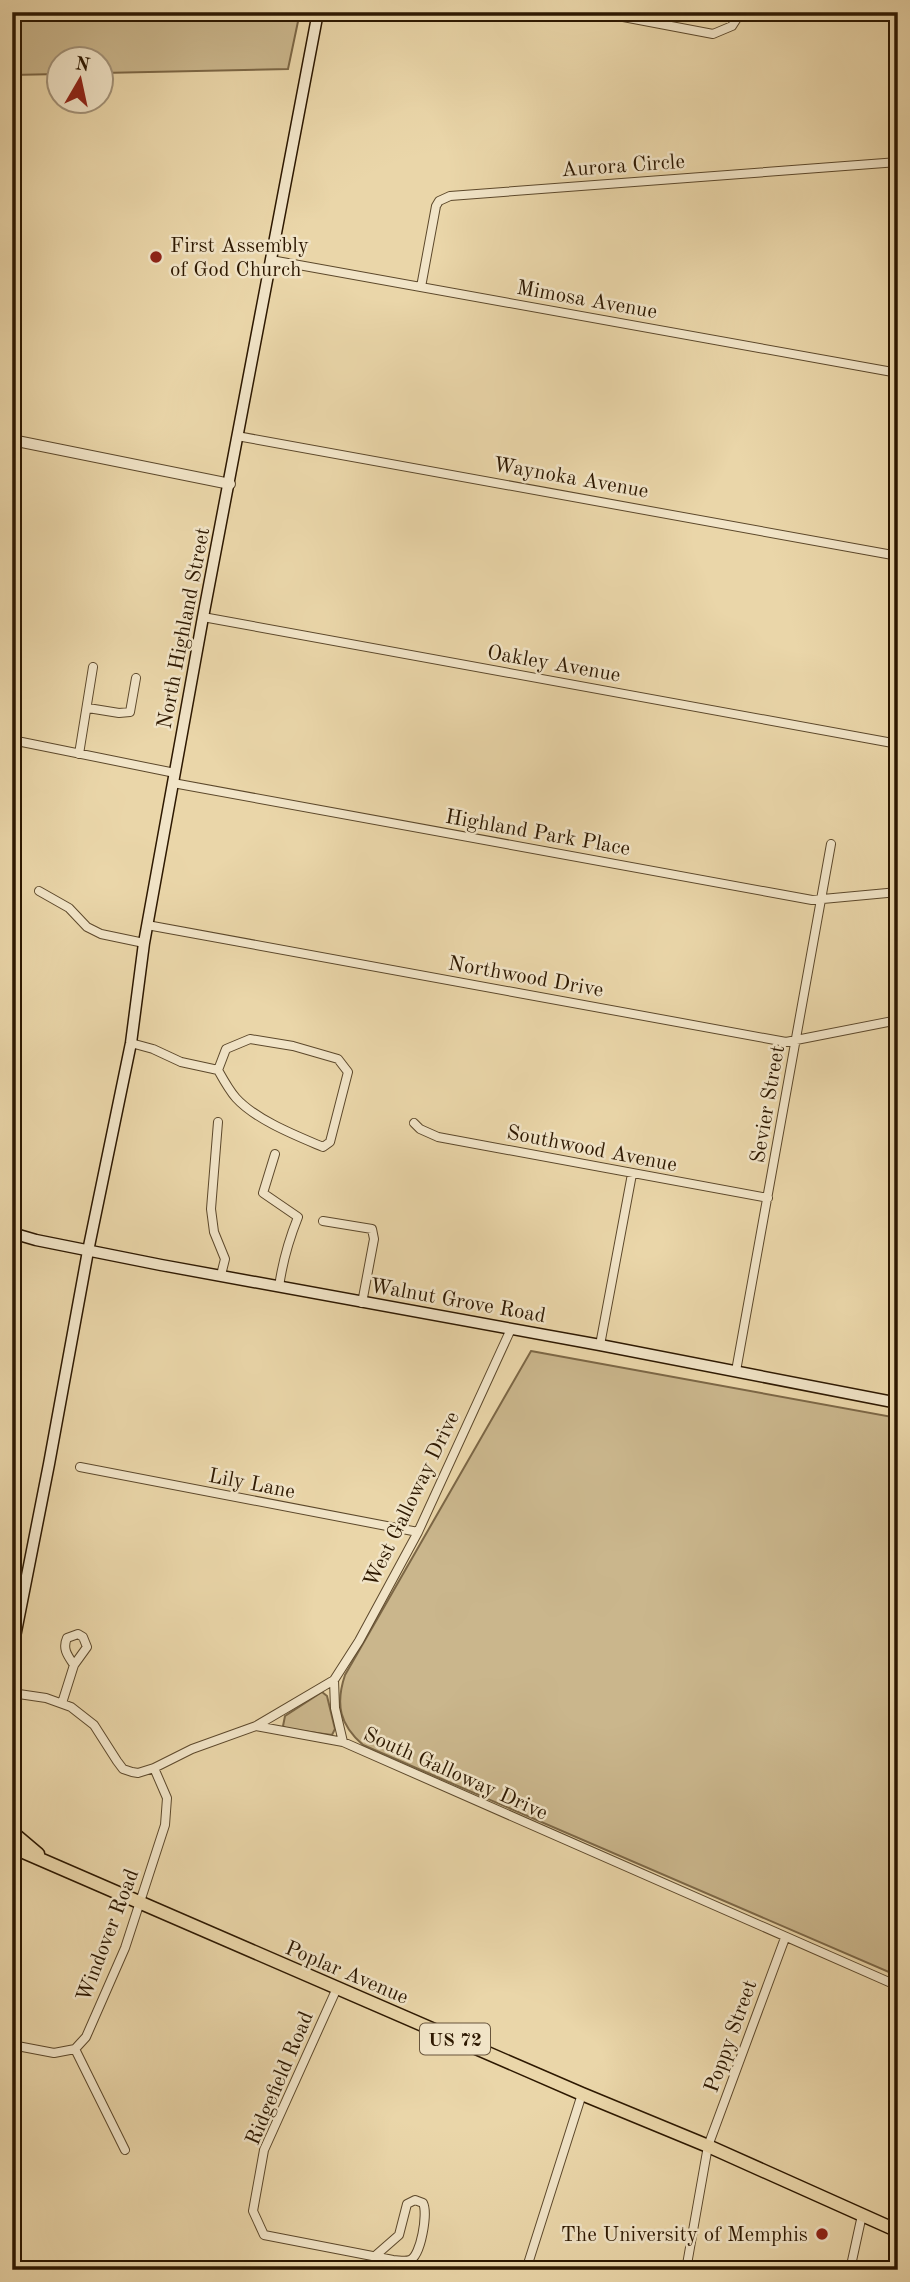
<svg xmlns="http://www.w3.org/2000/svg" width="910" height="2282" font-family="'Old Standard TT',serif">
<style>
.green{fill:#cab68c;stroke:#7c6746;stroke-width:2}
.lines{fill:none;stroke-linecap:round;stroke-linejoin:round}
.minor-casing{stroke:#5c482b;stroke-width:10}
.tertiary-casing{stroke:#5c482b;stroke-width:12}
.secondary-casing{stroke:#2d1801;stroke-width:13}
.primary-casing{stroke:#2d1801;stroke-width:15}
.minor{stroke:#f1e4c7;stroke-width:8}
.tertiary{stroke:#f1e4c7;stroke-width:10}
.secondary{stroke:#f1e4c7;stroke-width:10}
.primary{stroke:#ead6a9;stroke-width:12}
.poi-dot{fill:#8f2418;stroke:#f1e4c7;stroke-width:2.5}
.labels{text-anchor:middle;stroke-width:5;stroke-linejoin:round;paint-order:stroke}
.shield{fill:#f1e4c7;stroke:#68553c;stroke-width:2}
.shield-label{font-size:19px;font-weight:bold;fill:#2d1801}
.street-label{font-size:21px;fill:#2d1801;stroke:#f1e4c7}
.poi-label{font-size:21px;fill:#2d1801;stroke:#f1e4c7;text-anchor:start}
</style>
<rect width="100%" height="100%" fill="#ead6a9"/>
<filter id="stains"><feTurbulence type="fractalNoise" baseFrequency=".00286" numOctaves="4"/><feColorMatrix values="0 0 0 0 .2 0 0 0 0 .09 0 0 0 0 .02 0 0 0 .5 -.17"/></filter>
<radialGradient id="worn" r=".72"><stop offset=".6" stop-color="#630" stop-opacity="0"/><stop offset="1" stop-color="#630" stop-opacity=".3"/></radialGradient>
<path class="green" d="M12,12h288l-12,57 -186,4v-13h-42l-1,14 -47,1z
M531,1351l367,67v558l-535,-231c-23,-20 -28,-40 -18,-70z
M322,1692l5,4 8,33 -3,6 -45,-6 -4,-3 2,-10z"/>
<g class="lines">
<defs>
<path id="minor" d="M597,12l116,22 19,-8 9,-14
M271,260l627,113
M421,287l15,-81 3,-5 11,-5 448,-34
M237,436l661,120
M203,617l695,127
M12,674l4,-6
M88,708l31,5 11,-1 6,-34
M12,740l163,33
M79,754l14,-87
M173,783l639,117 86,-8
M39,891l30,17 18,19 14,7 43,9
M147,925l639,117 112,-22
M250,1039l43,7 45,13 10,13 -18,70 -7,5c-26,-11 -67,-27 -87,-49 -7,-8 -13,-19 -18,-28l8,-21z
M131,1043l22,6 28,13 37,8
M218,1122l-7,87 3,23 11,27 -4,16
M414,1123l6,6 18,8 330,61
M275,1154l-12,39 35,24c-8,20 -16,48 -19,70
M323,1221l49,8 2,10 -12,64
M600,1345l32,-171
M736,1371l95,-527
M80,1467l338,65
M12,1584l12,3
M12,1693l34,5 25,9 23,18 23,36 6,8 9,3 6,1 16,-5 38,-19 64,-23 87,16 555,244
M62,1703l12,-38 13,-18 -4,-10 -5,-3 -11,4c-5,11 1,18 7,27
M256,1726l78,-46
M343,1742l-8,-34 -1,-28 25,-39 59,-109 93,-203
M337,1988l-73,162 -11,61 11,24 129,25c5,0 12,2 17,0 11,-4 18,-47 13,-57l-8,-3 -8,4 -8,31 -24,21
M12,2045l42,8 21,-4 11,-12 39,-89 40,-123 2,-27 -13,-30
M75,2049l50,101
M526,2270l56,-176
M686,2270l22,-124 77,-208
M850,2270l12,-55"/>
<path id="tertiary" d="M12,440l218,44"/>
<path id="secondary" d="M12,1233l24,7 125,25 439,80 298,58
M12,1652l37,-188 39,-213 43,-208 13,-100 59,-326 115,-605"/>
<path id="primary" d="M12,1832l26,22
M12,1847l570,247 126,52 190,85"/>
</defs>
<use href="#minor" class="minor-casing"/>
<use href="#tertiary" class="tertiary-casing"/>
<use href="#secondary" class="secondary-casing"/>
<use href="#primary" class="primary-casing"/>
<use href="#minor" class="minor"/>
<use href="#tertiary" class="tertiary"/>
<use href="#secondary" class="secondary"/>
<use href="#primary" class="primary"/>
</g>
<g class="poi-dot">
<circle cx="156" cy="257" r="7"/>
<circle cx="822" cy="2234" r="7"/>
</g>
<g class="labels">
<rect class="shield" x="420" y="2023.5" width="70" height="31" rx="5"/>
<g class="shield-label">
<text x="455" y="2046">US 72</text>
</g>
<g class="street-label">
<text transform="translate(623 165) rotate(-4)" y="7">Aurora Circle</text>
<text transform="translate(587 299) rotate(10)" y="7">Mimosa Avenue</text>
<text transform="translate(571 477) rotate(10)" y="7">Waynoka Avenue</text>
<text transform="translate(183 628) rotate(-79)" y="7">North Highland Street</text>
<text transform="translate(554 663) rotate(10)" y="7">Oakley Avenue</text>
<text transform="translate(538 832) rotate(10)" y="7">Highland Park Place</text>
<text transform="translate(526 976) rotate(10)" y="7">Northwood Drive</text>
<text transform="translate(767 1104) rotate(-80)" y="7">Sevier Street</text>
<text transform="translate(592 1148) rotate(11)" y="7">Southwood Avenue</text>
<text transform="translate(458 1300) rotate(10)" y="7">Walnut Grove Road</text>
<text transform="translate(252 1483) rotate(11)" y="7">Lily Lane</text>
<text transform="translate(411 1499) rotate(-64)" y="7">West Galloway Drive</text>
<text transform="translate(456 1773) rotate(24)" y="7">South Galloway Drive</text>
<text transform="translate(107 1935) rotate(-69)" y="7">Windover Road</text>
<text transform="translate(347 1972) rotate(23)" y="7">Poplar Avenue</text>
<text transform="translate(730 2036) rotate(-70)" y="7">Poppy Street</text>
<text transform="translate(279 2078) rotate(-67)" y="7">Ridgefield Road</text>
</g>
<g class="poi-label">
<text x="170" y="252">First Assembly<tspan x="170" dy="24">of God Church</tspan></text>
<text x="808" y="2241" text-anchor="end">The University of Memphis</text>
</g>
</g>
<rect width="910" height="2282" fill="none" stroke="#ead6a9" stroke-width="42"/>
<rect x="14" y="14" width="882" height="2254" fill="none" stroke="#2d1801" stroke-width="3.5"/>
<rect x="21" y="21" width="868" height="2240" fill="none" stroke="#2d1801" stroke-width="2"/>
<g transform="translate(80 80) rotate(9)"><circle r="33" fill="#f1e4c7" stroke="#a39278" stroke-width="2"/>
<path d="M0-5L12 26L0 18L-12 26Z" fill="#8f2418"/>
<text y="-10" font-size="19" font-weight="bold" text-anchor="middle" fill="#2d1801">N</text>
</g>
<rect width="100%" height="100%" filter="url(#stains)"/>
<rect width="100%" height="100%" fill="url(#worn)"/>
</svg>
